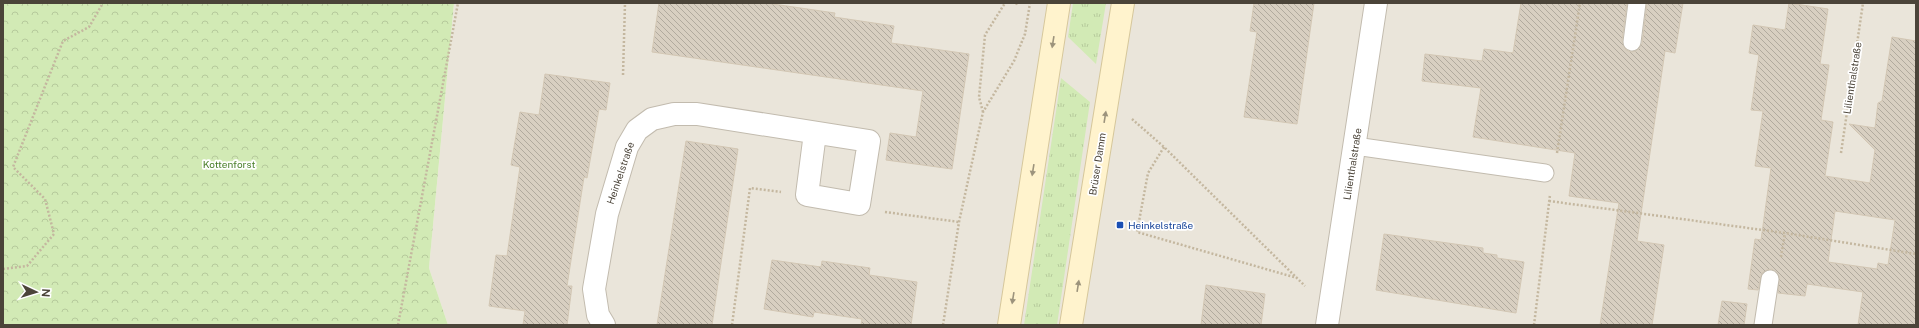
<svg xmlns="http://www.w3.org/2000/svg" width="1919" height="328" font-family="'Public Sans',sans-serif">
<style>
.residential{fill:#eae5da}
.grass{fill:url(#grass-tufts)}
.forest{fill:url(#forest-crowns)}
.building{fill:url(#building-back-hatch);stroke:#d3c7b4;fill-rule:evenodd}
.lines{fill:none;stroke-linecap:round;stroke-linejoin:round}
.lane-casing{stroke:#c2bbae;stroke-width:19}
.street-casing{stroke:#c2bbae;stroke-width:24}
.secondary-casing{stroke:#d6c79b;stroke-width:24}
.path{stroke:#c4b79f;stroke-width:2.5;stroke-dasharray:2 2;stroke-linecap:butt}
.lane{stroke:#fff;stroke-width:17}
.street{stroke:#fff;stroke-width:22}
.secondary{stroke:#fff3cd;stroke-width:22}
.oneway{fill:#9c937c}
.transit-dot{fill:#1a4fb4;stroke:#fff;stroke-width:1.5}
.labels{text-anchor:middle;stroke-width:3.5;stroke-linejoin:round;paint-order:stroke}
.street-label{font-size:10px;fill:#4b4439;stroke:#fff}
.park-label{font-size:10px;fill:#4a7f2a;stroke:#fff}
.transit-label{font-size:10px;fill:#164399;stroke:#fff;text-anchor:start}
</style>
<defs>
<pattern id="grass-tufts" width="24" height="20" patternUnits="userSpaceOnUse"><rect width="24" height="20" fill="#d2eab5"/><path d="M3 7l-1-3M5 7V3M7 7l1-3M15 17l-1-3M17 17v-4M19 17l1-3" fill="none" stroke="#b6ca9c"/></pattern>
<pattern id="forest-crowns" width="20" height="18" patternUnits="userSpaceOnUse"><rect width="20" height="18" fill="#d2eab5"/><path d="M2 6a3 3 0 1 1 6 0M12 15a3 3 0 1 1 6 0" fill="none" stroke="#b6ca9c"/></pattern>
<pattern id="building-back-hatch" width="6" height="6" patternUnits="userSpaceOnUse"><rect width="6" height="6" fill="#d8cfc1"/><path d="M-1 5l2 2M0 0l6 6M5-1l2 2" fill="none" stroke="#b1aa9e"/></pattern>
</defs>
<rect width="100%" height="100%" fill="#f6f3ec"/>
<path class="residential" d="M454,3h1462v322h-1468l-19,-57z"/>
<path class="grass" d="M1073,3h33l-10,61 -28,-27z
M1061,78l29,24 -33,223h-33z"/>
<path class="forest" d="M3,3h451l-25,265 19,57h-445z"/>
<path class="building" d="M659,3h107l69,10 -1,4 60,9 -3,17 78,11 -17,115 -66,-9 4,-27 26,4 7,-46 -271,-39z
M1254,3h60l-17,121 -53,-7 13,-85 -7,-1z
M1521,3h106l-5,38 4,9 5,2 5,-1 6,-7 5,-41h36l-8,50 -10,-2 -28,190 27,4 -12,80h-52l19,-122 -50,-7 6,-43 -102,-16 8,-49 -59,-7 3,-27 57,7 2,-12 29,4z
M1789,3l39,6 -8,55 9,1 -8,55 12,2 -8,54 45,7 5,-33 -26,-26 26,4 3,-25 4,-2 10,-64 24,4v284h-58l5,-33 -56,-8 -2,12 -27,-3 1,-17 -7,-7 -5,1 -5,3 -4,17 -10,-1 7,-50 6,1 10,-72 -16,-2 8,-55 -12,-1 8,-55 -10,-2 4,-28 32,5zM1835,211l60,9 -7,45 -10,-2 -1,6 -49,-7z
M545,74l65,9 -4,27 -7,-1 -12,69 -3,-1 -17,109h5l-5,39h-44l2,-14 -36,-5 7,-51 11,1 13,-89 -9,-2 9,-53 19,3z
M686,141l52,8 -20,134 -6,42h-55z
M1384,234l99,14v5l14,2v3l27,4 -8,51 -140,-23z
M772,260l49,7 1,-6 48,7 -1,7 48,7 -6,43h-50l1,-6 -48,-7 -1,5 -49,-8z
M1206,285l59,9 -4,31h-60z
M1722,301l25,3 -3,21h-26z"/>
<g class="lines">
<defs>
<path id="lane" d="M1632,42l5,-39
M1355,146l190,27
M1763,325l7,-46"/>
<path id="street" d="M604,325l-6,-10 -4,-26 13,-75 20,-67 10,-17 15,-11 22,-5h23l172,27 -10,63 -52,-9 8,-62
M1327,325l49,-322"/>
<path id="secondary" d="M1009,325l50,-322
M1071,325l52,-322"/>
</defs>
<use href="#lane" class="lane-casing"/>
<use href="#street" class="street-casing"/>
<use href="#secondary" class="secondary-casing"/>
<path class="path" d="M1016,3l2,3
M623,75l2,-72
M983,112l-4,-15 6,-62 20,-32
M1132,119l32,28 141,139
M1164,147l-16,26 -11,59 160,46
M1557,153l23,-150
M1841,153l22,-150
M1549,201l236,32 131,21
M885,212l74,10
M1781,257l4,-24
M3,269l24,-3 27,-32 -9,-35 -32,-32 50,-126 26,-14 14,-24
M398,325l60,-322
M732,325l18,-137 31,4
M943,325l16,-103 24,-110 31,-51 11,-27 5,-31
M1534,325l16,-130"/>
<use href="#lane" class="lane"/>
<use href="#street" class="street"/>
<use href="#secondary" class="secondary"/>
</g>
<defs><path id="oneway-solid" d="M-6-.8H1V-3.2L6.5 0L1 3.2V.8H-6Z"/></defs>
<g class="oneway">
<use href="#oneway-solid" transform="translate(1053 42) rotate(99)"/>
<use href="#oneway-solid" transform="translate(1105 117) rotate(-81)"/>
<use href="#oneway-solid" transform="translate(1033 170) rotate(99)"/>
<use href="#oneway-solid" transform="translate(1078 286) rotate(-81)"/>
<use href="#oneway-solid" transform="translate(1013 298) rotate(99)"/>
</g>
<rect class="transit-dot" x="1116" y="221" width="8" height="8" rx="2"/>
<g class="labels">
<g class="street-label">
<text transform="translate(1852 78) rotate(-81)" y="4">Lilienthalstraße</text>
<text transform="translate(1097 164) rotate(-81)" y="4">Brüser Damm</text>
<text transform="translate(1352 164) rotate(-81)" y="4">Lilienthalstraße</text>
<text transform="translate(620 173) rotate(-71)" y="4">Heinkelstraße</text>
</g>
<g class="park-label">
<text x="229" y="168">Kottenforst</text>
</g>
<g class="transit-label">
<text x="1128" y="229">Heinkelstraße</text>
</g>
</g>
<rect width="1919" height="328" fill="none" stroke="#4b4439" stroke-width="8"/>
<g transform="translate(36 292) rotate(94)" stroke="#ffffff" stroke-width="3" paint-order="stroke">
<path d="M0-3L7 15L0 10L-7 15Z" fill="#4b4439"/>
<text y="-6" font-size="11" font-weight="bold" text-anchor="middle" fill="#4b4439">N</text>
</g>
</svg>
